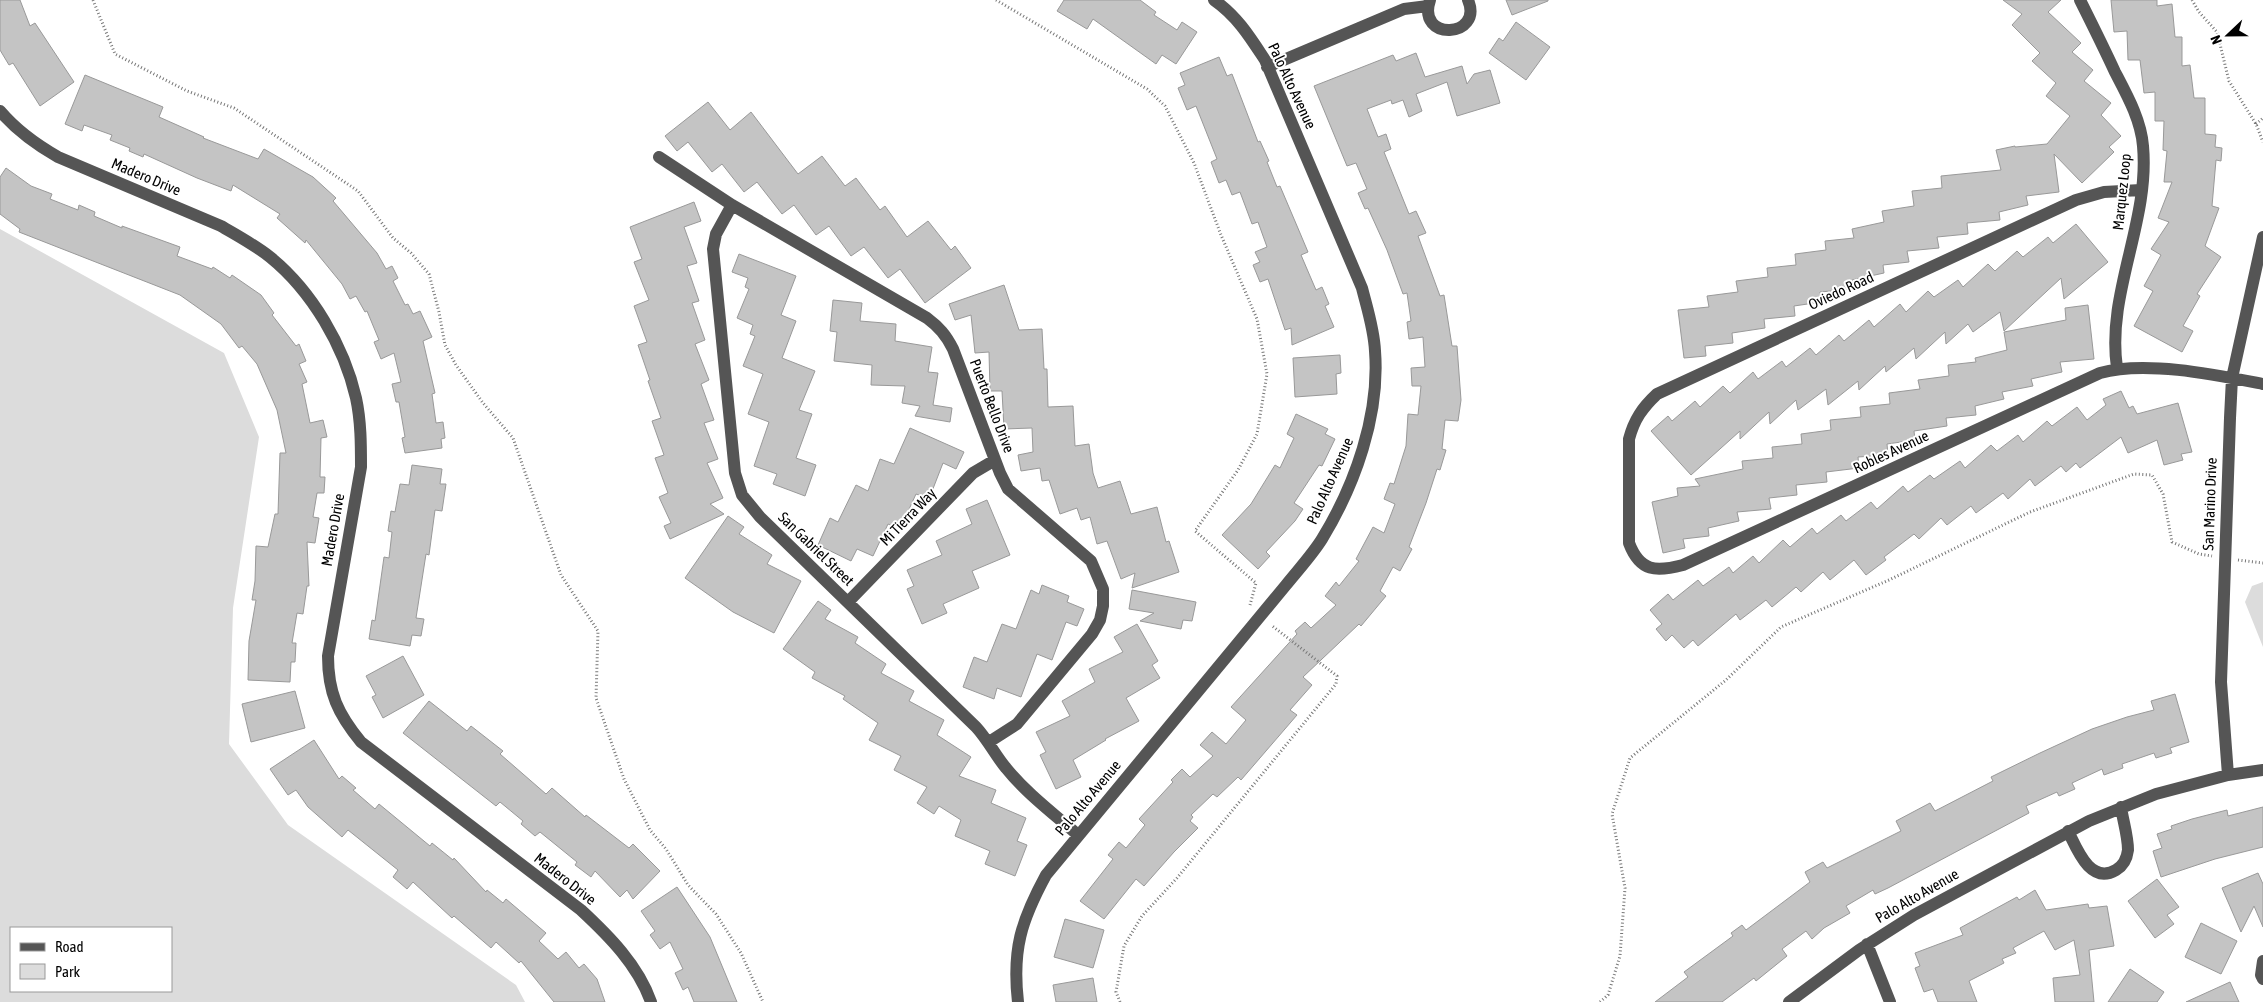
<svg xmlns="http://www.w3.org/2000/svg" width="2263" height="1002" font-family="'Asap Condensed',sans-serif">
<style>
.green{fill:#dcdcdc;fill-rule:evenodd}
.building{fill:#c4c4c4;stroke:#999}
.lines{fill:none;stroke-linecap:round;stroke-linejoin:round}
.path{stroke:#777;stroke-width:3;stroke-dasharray:1 2.5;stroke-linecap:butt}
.minor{stroke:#555;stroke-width:12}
.labels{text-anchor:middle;stroke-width:4;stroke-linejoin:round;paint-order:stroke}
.street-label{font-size:15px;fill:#000;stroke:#fff}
</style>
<rect width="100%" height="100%" fill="#fff"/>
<path class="green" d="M0,229l224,124 35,84 -26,171 -4,136 59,81 228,160 9,17h-525zM171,928v63h-160v-63z
M2263,582v65l-18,-45 7,-16z"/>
<path class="building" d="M0,0h20l10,26 5,-3 39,59 -34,24 -27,-43 -4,2 -9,-15z
M1064,0h76l16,12 -2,3 23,15 5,-8 15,10 -21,32 -14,-9 -6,9 -63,-45 -6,10 -30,-18z
M1506,0h42v1l-36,14z
M2003,0h58l-13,12 33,31 -9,9 21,18 -9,11 27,22 -10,12 20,21 -12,11 5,5 -32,31 -28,-29 5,38 -33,4 2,9 -29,7 1,8 -33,3 1,11 -31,3 2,11 -32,3 2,11 -26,3 1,8 -32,7 1,9 -33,3 1,10 -27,4 1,10 -31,3 1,9 -33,5 1,10 -28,3 1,10 -22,2 -6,-48 31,-3 -2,-11 31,-4 -2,-11 32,-4 -1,-9 29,-3 -1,-11 31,-4 -1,-9 29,-3 -2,-9 32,-7 -2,-11 32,-5 -2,-15 30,-3 -1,-12 60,-6 -5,-20 19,-4v1l32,-3 23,-28 -24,-20 10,-13 -24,-22 8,-8 -28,-28 10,-11z
M2111,0h46v6l15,-2 3,33h7v29l8,-1 4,33h11v36l11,1 -1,12 7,1 -1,13 -5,-1 -4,46 7,2 -14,38 16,11 -24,37 3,2 -17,30 10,5 -11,21 -48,-26 19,-35 -9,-5 17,-31 -10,-6 18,-27 -11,-4 14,-36h-8l3,-31 -4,-1 1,-29h-9v-29l-11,1 -4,-33h-12l-1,-29 -13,1z
M1516,22l34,25 -24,33 -37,-27 10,-15 4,3z
M1416,53l9,24 37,-11 5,18 7,-10 16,-4 10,33 -43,13 -10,-34 -31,12 6,17 -13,6 -6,-17 -11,4 -1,-4 -24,9 11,28 8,-3 5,15 -7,3 25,62 7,-3 10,22 -8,3 22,60 4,-1 8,51h5l4,54 -3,21 -13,-1 -3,29 4,1 -6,20 -3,-1 -11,34 -17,44 3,2 -12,22 -7,-4 -13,24 6,5 -25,30 -2,-2 -56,53 9,8 -22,25 7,5 -56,65 -3,-3 -21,20 -4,-3 -22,21 2,2 -3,4 8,7 -24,24 -30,34 -8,-7 -32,40 -24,-18 33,-42 -5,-4 11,-13 7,6 19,-23 -6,-6 34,-37 -2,-2 11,-11 8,8 23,-21 -13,-11 12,-13 14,12 20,-24 -15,-13 66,-73 -2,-3 10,-9 6,6 25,-23 -11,-9 11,-14 3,4 20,-25 -3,-2 17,-32 11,6 11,-29 -11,-5 6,-16 4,1 12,-38 2,-32 10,1 3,-29h-9l-1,-18 14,-1 -2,-30 -14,2 -2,-17 4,-1 -4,-28 -4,1 -16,-44 -19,-42 -3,1 -7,-16 9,-4 -11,-26 -9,3 -33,-80 79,-31 3,6z
M1219,57l8,19 5,-2 26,68 2,-1 9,20 -2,1 10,25 3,-1 20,47 8,19 -7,3 15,35 6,-3 7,17 -4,2 9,21 -42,18 -1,-17 -6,2 -17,-51 -8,3 -7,-17 7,-3 -5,-10 12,-5 -9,-25 -6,2 -12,-32 -8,3 -6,-15 -7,3 -8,-21 6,-3 -21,-53 -9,4 -9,-22 7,-3 -5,-12z
M85,75l78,32 -4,10 45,20 -1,1 55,21 6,-10 49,28 23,21 -3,3 44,52 9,16 6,-3 6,12 -5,3 12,24 3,-1 5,10 7,-3 12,26 -9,4 12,52 -3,1 4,29 7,-1 2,16 -4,1 1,9 -37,5 -3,-15 3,-1 -6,-35h-3l-4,-18 9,-2 -7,-29 -13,6 -7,-17 5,-2 -12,-29 -2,1 -9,-16 -6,3 -8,-15 -36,-44 -1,3 -28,-25 3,-4 -47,-29 -2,6 -34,-13 -53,-24 -1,3 -14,-6 1,-3 -20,-8 2,-5 -28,-10 -2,6 -17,-7z
M708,102l22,28 21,-18 47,62 24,-18 23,30 11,-8 24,32 5,-4 22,31 21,-16 23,29 4,-4 16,22 -46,35 -25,-34 -12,9 -24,-31 -13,9 -22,-30 -13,9 -22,-30 -12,9 -25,-32 -13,10 -22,-28 -10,8 -24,-30 -11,9 -12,-15z
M6,168l25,18 21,8 -2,5 28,11 1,-5 16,7 -1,4 28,12v-2l58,21 -3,9 35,13 1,-2 17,11 2,-3 29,20 13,18 -2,2 24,31 3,-2 7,17 -7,3 8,18 -5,2 8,39 13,-3 4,17 -6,1 -1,39h5l-1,16h-7l-4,24 6,1 -4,25 -8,-1 2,44h-2l-4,28 -6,-1 -5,30h4l-1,19h-4l-1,20 -42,-2 1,-39 7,-41h-4l3,-19 1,-35 12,1 7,-33h3l2,-61h6l-9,-43 -20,-46 -15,-18 -3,2 -18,-24 -41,-29 -161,-63 1,-3 -20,-15v-37z
M694,202l7,19 -17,6 13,36 -10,3 12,35 -7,2 13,37 -10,4 14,36 -8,4 13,36 -10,3 14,36 -11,4 16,35 -13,6 14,10 -54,25 -6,-13 7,-3 -12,-26 9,-4 -13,-35 9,-3 -12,-34 9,-3 -13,-37 2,-1 -12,-35 9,-3 -13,-36 15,-6 -15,-38 8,-3 -12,-32z
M2076,224l32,38 -44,37 -3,-21 -57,53 -4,-19 -27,20 -5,-8 -22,20 -1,-12 -29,27 -2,-11 -28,24 -1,-6 -26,24 -1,-9 -30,24 -2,-16 -28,21 -2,-10 -26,24 -1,-12 -29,27v-8l-49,44 -40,-44 17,-15 4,5 23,-20 5,6 23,-21 7,7 23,-21 5,7 24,-18 4,6 24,-19 6,7 23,-20 5,6 25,-21 5,7 26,-23 6,8 22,-21 6,6 24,-17 5,7 25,-23 7,7 22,-20 6,6 25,-20 5,6z
M739,254l57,22 -15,39 15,6 -14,37 33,13 -16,39 13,4 -16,44 20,7 -11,31 -32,-12 4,-10 -23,-8 15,-44 -21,-8 15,-40 -20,-8 12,-30 -5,-2 3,-9 -16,-7 12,-29 -4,-2 3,-9 -16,-6z
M1004,285l15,45 23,-1 2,40h3l1,38 25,-1 2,40 14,-2 4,29 5,15 22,-7 11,33 26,-7 9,35 3,-1 10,31 -47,16 3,-15 -14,6 -14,-38 -10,3 -7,-27 -9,3 -4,-12 -17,6 -11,-34 -7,1 -2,-13 -19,3 -3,-16 15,-3 -1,-24 -28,1 -2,-38h-12l-1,-39 -14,1 -4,-38 -16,5 -6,-16z
M833,300l29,3 -2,18 36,3 -1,17 37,6 -4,25 10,1 -5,32 19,3 -2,14 -35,-6 5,-10 -18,-3 3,-17 -34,-1 1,-20 -38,-4 3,-29 -7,-1z
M2088,305l6,54 -34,3 2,10 -31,7 2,7 -31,6 2,7 -29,7 1,9 -30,3 1,8 -33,5 1,9 -28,4 1,11 -30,2 1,11 -33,4 1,10 -31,3 1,10 -28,3 2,11 -34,3 2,9 -31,7 1,8 -26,3 2,9 -22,5 -11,-51 26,-6 -1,-8 23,-2 -5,-7 48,-10 -1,-8 31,-3 -1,-11 30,-3 -1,-10 30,-4 -1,-10 31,-3 -1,-10 30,-3 -1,-11 31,-4 -2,-9 31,-4 -1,-11 28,-3 -1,-4 32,-8 -3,-18 62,-12 -1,-12z
M1340,355l1,18 -5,1 1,20 -42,3 -2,-39z
M2121,391l8,17 4,-2 4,8 41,-11 14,49 -11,2 2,6 -19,5 -7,-25 -29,13 -7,-16 -41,31 -4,-5 -10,9 -5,-6 -26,20 -5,-7 -22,20 -5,-6 -27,20 -5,-7 -24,19 -6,-7 -22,21 -5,-5 -30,23 2,3 -20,15 -12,-15 -24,20 -7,-8 -22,20 -5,-5 -24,20 -6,-7 -26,20 -4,-6 -38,32 -5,-6 -9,8 -12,-13 -6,6 -10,-12 6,-5 -12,-14 18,-16 5,6 25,-20 5,6 26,-19 4,6 20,-17 6,7 24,-23 7,7 22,-19 5,6 24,-19 5,6 25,-19 6,7 26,-23 5,6 22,-17 4,4 26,-18 5,7 26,-23 6,6 21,-16 5,7 24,-21 5,5 25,-19 10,13 19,-15 -3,-6z
M1296,414l32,15 -3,5 10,5 -13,27 -3,-1 -25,38 9,6 -8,12 -29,31 4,4 -12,13 -36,-34 29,-31 24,-39 5,3 14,-30 -7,-4z
M910,428l54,24 -8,17 -13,-6 -14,36 -13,-5 -16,35 -12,-5 -15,32 -16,-7 -6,12 -33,-16 12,-27 8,4 18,-37 12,6 12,-32 14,5z
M412,465l30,4 -2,15h6l-4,27 -7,-1 -6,45 -3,-1 -10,64 8,1 -3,17 -9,-1 -2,11 -41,-7 3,-19 3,1 9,-64 5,1 3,-26 -4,-1 3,-20 4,1 5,-28 9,1z
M987,500l23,55 -38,16 7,17 -36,16 4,9 -25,11 -15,-35 7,-3 -7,-16 35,-15 -6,-14 36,-17 -6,-15z
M728,516l16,11 -5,7 33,21 -5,9 34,17 -27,52 -41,-21 -48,-34z
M1042,585l27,11 -2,6 17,7 -7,17 -11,-4 -14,38 -15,-6 -16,43 -24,-9 -3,11 -31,-12 11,-30 13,5 15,-38 14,5 15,-39 8,4z
M1132,590l64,12 -4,19 -9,-1 -2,9 -41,-8 14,-8 -25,-4z
M818,601l13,9 -6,9 33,18 -3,6 31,21 -5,9 33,18 -5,10 35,19 -7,15 34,22 -12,19 37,14 -5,13 35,15 -9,23 10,4 -12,31 -30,-12 5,-13 -35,-15 6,-16 -22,-14 -5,8 -17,-11 10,-16 -33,-17 7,-14 -32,-16 9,-17 -35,-24 2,-3 -33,-18 3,-6 -32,-23z
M1137,624l21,37 -6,4 8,13 -34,20 13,23 -34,18 1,1 -33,20 8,17 -25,12 -16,-34 6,-3 -10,-20 34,-16 -8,-15 33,-19 -6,-13 34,-17 -9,-15z
M403,656l21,39 -41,23 -11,-21 4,-2 -10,-19z
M295,691l10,37 -54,14 -9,-38z
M2175,694l14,48 -19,6 2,5 -16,5 -2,-5 -32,11 1,4 -19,7 -2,-6 -30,14 3,6 -16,7 -2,-4 -31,14 3,7 -141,75 -13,6 -2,-4 -27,16 4,7 -26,15 -12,11 -6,-8 -24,18 5,7 -31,25 -2,-3 -32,24h-67l33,-25 -4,-5 49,-36 -2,-3 11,-8 4,5 64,-48 -5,-10 18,-10 4,6 74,-37 -5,-10 34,-18 5,8 58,-30 -2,-4 49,-24 52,-24 35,-12 27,-7 -3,-9z
M429,701l38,30 4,-5 32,25 -3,3 46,40 6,-6 33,29 1,-2 43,33 4,-4 27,27 -27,28 -6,-9 -7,7 -25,-26 -4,6 -16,-12 2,-3 -37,-30 -5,4 -14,-12 2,-3 -23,-19 -4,4 -93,-73z
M314,740l25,39 3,-3 14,12 -3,2 22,19 4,-5 51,42 2,-3 21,17 1,-2 32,34 1,-2 16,13 3,-4 40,34 -7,8 19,18 8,-7 13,16 5,-4 13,15 8,23h-51l-33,-41 -2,2 -23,-21 -5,6 -37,-32 -2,2 -39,-36 -6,7 -14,-12 5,-7 -50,-40 -6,7 -34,-30 -12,-17 -8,5 -18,-26z
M2263,807v40l-48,12 -54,18 -8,-26 9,-3 -5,-14 15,-5 -1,-3 21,-7 35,-9 1,6z
M2258,873l5,11v43l-9,-21 -13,26 -19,-44z
M2157,879l22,28 -12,8 7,9 -19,14 -27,-37z
M677,887l33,50 27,65h-43l-6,-15 -5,3 -8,-17 8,-4 -13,-27 -10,7 -10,-14 5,-4 -14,-20z
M2035,890l11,20 42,-6 1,4 18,-2 7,40 -25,4 5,52h-39l-2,-24 27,-3 -6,-35 -19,10 -11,-19 -31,17 3,5 -14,6 2,4 -35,18 8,21h-39l-5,-13 -9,3 -9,-24 5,-2 -5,-13 48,-18 -3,-7 57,-31 2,3z
M1065,919l39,11 -11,38 -39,-11z
M2201,923l36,18 -16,33 -36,-17z
M2130,969l34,23 -7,10h-49z
M1093,978l4,24h-41l-3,-17z
M2230,982l9,20h-53z"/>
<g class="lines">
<path class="path" d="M93,0l22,54 72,37 47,17 124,83 35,47 18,15 18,21 10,38 6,33 11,20 27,38 30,35 48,137 37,56 -2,67 28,81 26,51 16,19 22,36 28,29 25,39 22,49
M996,0l151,89 18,17 29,57 27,72 36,84 10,55 -10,60 -19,36 -43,61 61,52 -6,22
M2192,0l7,12 18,20 12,49 27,43 7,18
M2256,124l7,-6
M2238,560l25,3
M1120,1002l-4,-10 8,-46 18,-30 35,-38 159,-194 1,-8 -66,-51
M1600,1002l8,-7 12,-39 5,-68 -13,-74 18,-56 96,-78 55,-53 108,-47 141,-68 104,-38 18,1 11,19 9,48 27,12 13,2"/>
<path class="minor" d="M1430,0c-14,42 54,38 38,0
M2080,0c12,24 24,48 35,72 12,23 26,48 28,74 7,76 -37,147 -26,222
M1267,67l137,-58 24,-3
M0,111c17,20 35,33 58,46l163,69c17,10 34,19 49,31 42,34 74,89 86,141 5,23 5,47 5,69l-33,189c0,37 10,58 33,86l220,168c28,26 57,55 70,92
M659,157l73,48 195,113c12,9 19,17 26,31l47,124 8,16 83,72 12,28v17l-3,14 -8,14 -75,90 -28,18
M2141,190l-37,2 -28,8 -419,194c-15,14 -23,26 -28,45v104c11,29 27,29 54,22l417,-192c45,-13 117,2 163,11
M732,205l-16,29 -3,15 22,224 7,22 18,22 216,210c12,13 19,28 30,41 20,25 48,46 72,67
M848,602l125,-129 22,-13
M2228,775l-7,-93 9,-264 2,-40 31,-141
M2068,831c9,18 22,54 48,39 7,-4 11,-12 12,-20 0,-14 -5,-29 -7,-43
M1867,944l23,58
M2263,961l-2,14 2,4
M1018,1002c-6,-52 3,-81 28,-127l240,-290c12,-15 26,-30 36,-46 33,-54 58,-124 53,-188 -1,-22 -8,-43 -13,-63l-97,-228c-15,-23 -28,-44 -51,-60
M1789,1002l70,-52 55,-35 175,-94 67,-27 72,-19 35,-5"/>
</g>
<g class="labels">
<g class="street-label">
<text transform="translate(1292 86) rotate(65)" y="5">Palo Alto Avenue</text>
<text transform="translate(146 177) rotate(23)" y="5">Madero Drive</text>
<text transform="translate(2122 192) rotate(-84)" y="5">Marquez Loop</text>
<text transform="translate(1841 291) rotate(-25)" y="5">Oviedo Road</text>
<text transform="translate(992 406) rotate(69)" y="5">Puerto Bello Drive</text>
<text transform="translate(1891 452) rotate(-25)" y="5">Robles Avenue</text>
<text transform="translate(1330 481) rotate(-66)" y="5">Palo Alto Avenue</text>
<text transform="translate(2210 504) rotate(-88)" y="5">San Marino Drive</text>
<text transform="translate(908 517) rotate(-46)" y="5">Mi Tierra Way</text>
<text transform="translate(333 530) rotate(-80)" y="5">Madero Drive</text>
<text transform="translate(816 549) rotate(44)" y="5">San Gabriel Street</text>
<text transform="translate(1088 798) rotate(-50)" y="5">Palo Alto Avenue</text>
<text transform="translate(565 879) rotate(38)" y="5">Madero Drive</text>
<text transform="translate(1917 896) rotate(-30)" y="5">Palo Alto Avenue</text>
</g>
</g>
<rect x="10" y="927" width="162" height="65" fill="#ffffff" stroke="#999999"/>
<rect x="20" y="943" width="25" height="8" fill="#555555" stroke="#999999"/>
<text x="55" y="952" font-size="15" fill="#000000">Road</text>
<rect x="20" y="964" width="25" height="15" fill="#dcdcdc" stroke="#999999"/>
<text x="55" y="977" font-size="15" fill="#000000">Park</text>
<g transform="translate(2228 35) rotate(248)" stroke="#ffffff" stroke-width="4" paint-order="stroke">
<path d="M0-4L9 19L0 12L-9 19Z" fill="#000000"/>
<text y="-8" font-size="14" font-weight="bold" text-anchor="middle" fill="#000000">N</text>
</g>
</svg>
